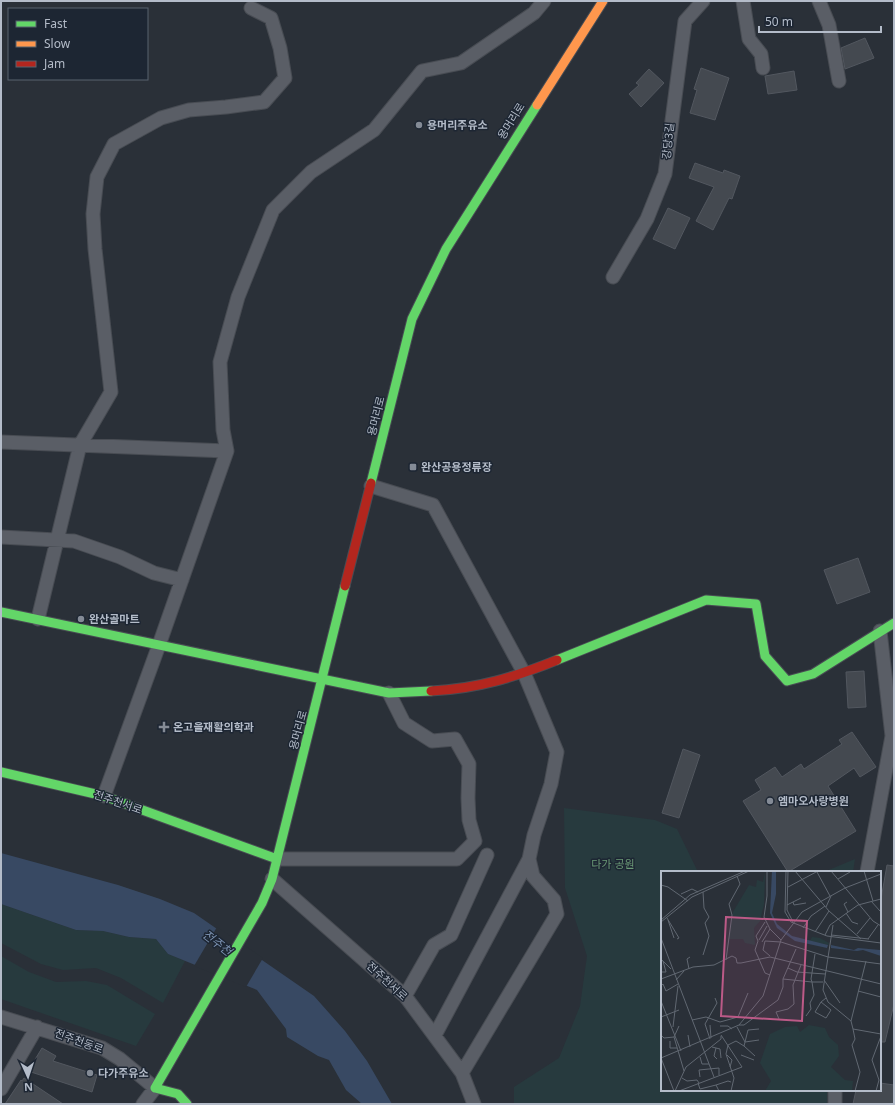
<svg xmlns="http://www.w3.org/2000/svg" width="895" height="1105" font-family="'Noto Sans','Noto Sans KR',sans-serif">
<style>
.green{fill:#273a3e}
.water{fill:#384963}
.pier{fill:#2a3038}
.building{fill:#444950;stroke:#52575f}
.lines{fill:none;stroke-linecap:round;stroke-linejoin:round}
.street-casing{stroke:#484c53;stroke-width:15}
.fast-casing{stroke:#484c53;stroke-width:11}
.slow-casing{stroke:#484c53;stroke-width:11}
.jam-casing{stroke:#484c53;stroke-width:11}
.street{stroke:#5a5e66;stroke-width:13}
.fast{stroke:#63d668;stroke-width:9}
.slow{stroke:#ff974d;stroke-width:9}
.jam{stroke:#b3261e;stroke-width:9}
.poi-dot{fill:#848b96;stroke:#1d2633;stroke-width:1.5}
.labels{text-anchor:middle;stroke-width:3;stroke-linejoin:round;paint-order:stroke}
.street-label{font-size:11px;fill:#b4bcc9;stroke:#1d2633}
.poi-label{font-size:11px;font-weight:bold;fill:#b4bcc9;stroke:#1d2633;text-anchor:start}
.park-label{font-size:11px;fill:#6b9a76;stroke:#1d2633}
.water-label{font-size:12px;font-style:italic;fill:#7c92b1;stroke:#1d2633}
.inset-road{fill:none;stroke:#616872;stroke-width:1}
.view{fill:#bc5a87;fill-opacity:0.15;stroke:#bc5a87;stroke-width:2}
.inset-edge{fill:none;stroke:#b4bcc9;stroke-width:2}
</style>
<rect width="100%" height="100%" fill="#2a3038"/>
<path class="green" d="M564,808l91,12 22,9 21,43h-36v218h165v14h-313v-17l45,-29 21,-52 7,-50 -22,-68z
M855,859l-2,13h-29z
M1,904l75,26 27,1 26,6 27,2 12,15 17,7 -22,42 -42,-25 -25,-10 -33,2 -22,-6 -40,-21z
M1,956l28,16 27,10 30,-1 21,4 48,29 -19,32 -135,-47z"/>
<path class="water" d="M1,853l117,32 42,14 34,14 120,83 31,35 22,30 25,43h-30l-16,-14 -17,-30 -11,-4 -31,-19 -1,-8 -29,-39 -89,-36 -12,-15 -27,-2 -26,-6 -27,-1 -75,-26z"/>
<path class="pier" d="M217,927l46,31 -17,29 -52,-21z"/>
<path class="building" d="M865,38l9,20 -29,11 -4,-21z
M701,68l28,10 -14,42 -25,-7 7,-23 -3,-1z
M649,69l15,14 -23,24 -12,-13 10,-9 -3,-2z
M794,71l3,19 -29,4 -3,-18z
M695,163l28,10 1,-3 16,6 -8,23 -3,-1 -16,32 -17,-9 18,-34 -25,-9z
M668,208l22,10 -15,31 -22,-10z
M858,558l12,34 -33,12 -13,-34z
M864,671l2,36 -18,1 -2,-36z
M852,732l24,35 -16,10 -6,-9 -26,18 28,45 -68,41 -45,-71 18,-11 -6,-10 20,-13 7,10 19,-13 3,5 38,-25 -3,-4z
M683,749l17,6 -21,63 -17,-5z
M887,865l7,1v138l-9,38h-5v-137z
M42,1048l14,8 -3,5 44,14 -5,17 -64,-21z
M24,1078l39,26h-58l16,-24 1,1z
M880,1083l14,2v19h-41l3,-14h24z"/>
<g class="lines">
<defs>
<path id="street" d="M743,1l6,38 12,15 2,14
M819,1l10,24 10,56
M613,277l34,-58 18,-45 20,-153 18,-20
M1,442l226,9 -68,194 -55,151
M227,451l-4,-21 -3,-68 18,-65 35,-87 38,-38 63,-42 48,-59 39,-8 73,-50 10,-12
M371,486l62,19 91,168 33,79 -6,32 -17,51 -5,24 4,17 21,24 3,14 -95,159
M1,537l73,4 46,16 34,16 28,7
M38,619l42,-174 31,-53 -16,-143 -2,-35 4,-37 17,-33 47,-26 28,-8 37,-3 38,-5 21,-24 -5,-30 -9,-30 -20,-10
M277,859h180l18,-18 -6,-21 -1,-22 1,-34 -14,-25 -23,2 -28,-18 -15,-30
M867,872l25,-136 -12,-105
M272,879l133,117 57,77 12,31
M405,996l29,-51 17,-10 36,-80
M1,1017l101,31 18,11 35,29 -12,16
M435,1035l94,-176
M1,1089l36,-62
M835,1104v-14"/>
<path id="fast" d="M371,483l41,-164 34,-70 91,-144
M1,612l388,81 42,-2
M557,660l149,-60 50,4 9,52 22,25 26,-7 81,-51
M1,772l103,24 173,63
M155,1088l107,-185 10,-24 73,-293
M155,1088l23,6 9,10"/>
<path id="slow" d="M537,105l66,-104"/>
<path id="jam" d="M345,586l26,-103
M431,691c46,-2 84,-14 126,-31"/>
</defs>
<use href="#street" class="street-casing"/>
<use href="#fast" class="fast-casing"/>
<use href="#slow" class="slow-casing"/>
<use href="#jam" class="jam-casing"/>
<use href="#street" class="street"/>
<use href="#fast" class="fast"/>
<use href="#slow" class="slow"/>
<use href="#jam" class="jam"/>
</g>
<g class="poi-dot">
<circle cx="419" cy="125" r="4"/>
<rect x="409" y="463" width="8" height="8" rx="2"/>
<circle cx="81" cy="619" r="4"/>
<path d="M162 721h4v4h4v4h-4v4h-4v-4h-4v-4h4z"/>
<circle cx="770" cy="801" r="4"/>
<circle cx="90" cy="1073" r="4"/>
</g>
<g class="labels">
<g class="street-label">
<text transform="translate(511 121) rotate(-58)" y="4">용머리로</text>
<text transform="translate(668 141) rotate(-84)" y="4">강당3길</text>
<text transform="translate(376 416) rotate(-76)" y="4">용머리로</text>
<text transform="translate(298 730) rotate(-75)" y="4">용머리로</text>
<text transform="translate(118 802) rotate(19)" y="4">전주천서로</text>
<text transform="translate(387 981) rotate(43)" y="4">전주천서로</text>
<text transform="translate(79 1041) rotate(20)" y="4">전주천동로</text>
</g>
<g class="poi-label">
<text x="427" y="129">용머리주유소</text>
<text x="421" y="471">완산공용정류장</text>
<text x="89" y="623">완산골마트</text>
<text x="173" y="731">온고을재활의학과</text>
<text x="778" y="805">엠마오사랑병원</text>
<text x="98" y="1077">다가주유소</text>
</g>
<g class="park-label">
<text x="613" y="868">다가 공원</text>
</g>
<g class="water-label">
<text transform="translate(217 943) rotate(38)" y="4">전주천</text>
</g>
</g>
<g transform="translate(661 871)">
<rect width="220" height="220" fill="#2a3038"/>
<path d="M104,2l-1,31 -4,17 -6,7 1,17 -10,-2 -2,-4h-14l4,-27 16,-27 7,2 1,-7 6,2zM151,66l8,1 9,5 -1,2 -18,-4zM148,154l16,3 4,9 9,8 1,11 -8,11 14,13 8,1 -1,10h-87l6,-10 -11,-18 10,-29 15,-7 12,-1 3,6z" fill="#273a3e"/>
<path d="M111,0h4v23l-4,19 5,11 15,12 36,9 -1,3 -32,-7 -18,-13 -7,-15zM170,74l23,5 4,-2 22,2 1,6 -18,-6 -6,1 -26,-3z" fill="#384963"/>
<path class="inset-road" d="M106,0v25l-3,21 6,12 11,11M125,0l-1,41 6,10 36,14 54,7M127,0l-1,39 6,12M134,0l34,40 32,28M170,0l42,50 8,5M203,0l9,30M156,1l13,24M177,8l12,-7M0,14l7,2 20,14M127,16l30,-16M20,23l11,-5 6,3M210,30l9,10M132,31l1,3 12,-2M186,31l-3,2 4,8M126,34l14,-7M165,36l5,-11M185,42l6,9 6,2M6,47l12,20 -2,1M0,49l29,-25 55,-24M7,49l6,18M0,51l31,-25 57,-26M104,51l-9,14 2,5 -3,9 10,23 5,2M172,54l-10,65 5,12 23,19 2,8 28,5M142,57l8,-12 14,-10M154,61l14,-21M196,63l13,-16M164,64l5,-10 28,-20 23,-6M170,64l38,4M0,67l53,139M207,68l10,-14M98,69l8,-14M101,71l8,-13M135,78l-13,30 29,3 2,13 -4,8 1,6 -5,7M154,83l-4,25 1,3h11M42,84l6,-19 -4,-13 4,-6 -5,-9 -1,-16M109,85l-7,-6 2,-9 16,1 47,15 53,7M0,88l10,10M65,89l6,-45 -3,-11 11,-20 -3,-8M127,97l9,4 28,2M28,98l-2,-10 3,-2M1,101h4l-3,-11M0,108l32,-12 21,-2 18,-9 4,2 1,5h4l29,-6 111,27M15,109l8,-9M163,109l16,23M0,115l2,-2 3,7 12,-7M197,120l23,6M0,130l20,50M160,131l10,8 -5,8 -11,-6 6,-10 5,-4M0,146l18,-7M118,148l-3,-7 12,-3 6,-5 -1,-19 8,-20M31,149l14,-3 14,5 18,-5 10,-24M190,150l15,-60M49,154l1,13M78,154h5l34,-25 5,-13v-8M18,155l-5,11 10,34M59,155h8l4,3M12,156l5,-41M76,156l8,15 14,-2M192,158l2,10 -3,6 8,27 -5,19M0,164l3,3 10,-1M27,164l2,12M49,168l-5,-15 12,-21 -2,-5M9,170v7h7M83,175l11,10M51,176l8,2 1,9M55,177l-2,8 3,3M66,184l5,5 -2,7M80,184l13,5M39,186l2,7h7M0,187l78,-33 24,-29 18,-56 21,-28 43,-24 36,-14M0,187l13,33M39,206l-1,-7 20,-2v7M21,207l5,3 10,-1 2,3M37,212l2,6 16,-4 3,6M55,214l12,-4 3,1M14,220l11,-24 35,-28v-3M18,220l63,-24 -21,-32M70,220l3,-13 -8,-24 2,-9 8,-4 8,5 4,-16 11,-1M215,220l3,-11 -7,-20 9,-24"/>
<path class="view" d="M65,46l81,4 -5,100 -81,-5z"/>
<rect width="220" height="220" class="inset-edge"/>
</g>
<rect width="895" height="1105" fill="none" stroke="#b4bcc9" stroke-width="4"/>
<rect x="8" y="8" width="140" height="72" fill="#1d2633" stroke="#59626f"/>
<rect x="16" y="21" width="20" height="6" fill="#63d668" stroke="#59626f"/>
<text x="44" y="28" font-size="12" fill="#b4bcc9">Fast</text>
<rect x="16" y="41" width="20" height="6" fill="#ff974d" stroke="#59626f"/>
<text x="44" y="48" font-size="12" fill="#b4bcc9">Slow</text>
<rect x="16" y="61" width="20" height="6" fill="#b3261e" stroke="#59626f"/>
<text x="44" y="68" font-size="12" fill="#b4bcc9">Jam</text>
<g transform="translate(28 1077) rotate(177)" stroke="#1d2633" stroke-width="3" paint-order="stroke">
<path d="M0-3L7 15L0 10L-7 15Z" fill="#b4bcc9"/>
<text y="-6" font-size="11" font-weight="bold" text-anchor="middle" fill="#b4bcc9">N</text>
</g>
<path d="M759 26v6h122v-6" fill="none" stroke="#b4bcc9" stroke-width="2"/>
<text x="765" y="26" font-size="12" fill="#b4bcc9" stroke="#1d2633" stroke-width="3" paint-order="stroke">50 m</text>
</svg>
